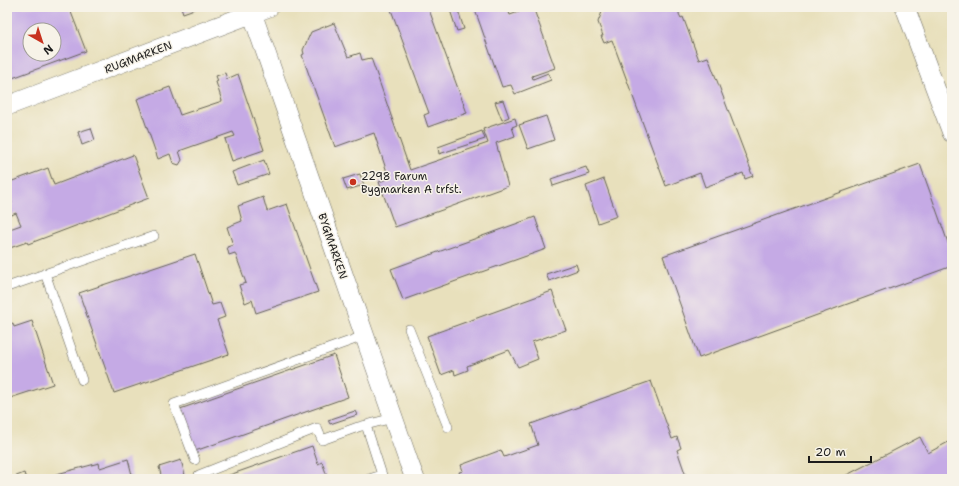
<svg xmlns="http://www.w3.org/2000/svg" width="959" height="486" font-family="'Shantell Sans',sans-serif">
<style>
.building{fill:#c5aae5;fill-rule:evenodd}
.lines{fill:none;stroke-linecap:round;stroke-linejoin:round}
.service-casing{stroke:#636154;stroke-width:10}
.minor-casing{stroke:#636154;stroke-width:20}
.service{stroke:#fff;stroke-width:9}
.minor{stroke:#fff;stroke-width:19}
.poi-dot{fill:#c8321e;stroke:#f7f3e8;stroke-width:1.5}
.labels{text-anchor:middle;stroke-width:3;stroke-linejoin:round;paint-order:stroke}
.street-label{font-size:11px;fill:#1c1c1c;stroke:#f7f3e8}
.poi-label{font-size:11px;fill:#1c1c1c;stroke:#f7f3e8;text-anchor:start}
</style>
<rect width="100%" height="100%" fill="#f7f3e8"/>
<filter id="ink" filterUnits="userSpaceOnUse"><feTurbulence type="fractalNoise" baseFrequency=".025" numOctaves="2"/><feDisplacementMap in="SourceGraphic" scale="8" xChannelSelector="R" yChannelSelector="G"/><feConvolveMatrix kernelMatrix="1 2 1 2 8 2 1 2 1" color-interpolation-filters="sRGB"/></filter>
<filter id="wash" filterUnits="userSpaceOnUse"><feTurbulence type="fractalNoise" baseFrequency=".012" numOctaves="4" result="noise"/><feDisplacementMap in="SourceGraphic" scale="16" xChannelSelector="R" yChannelSelector="G"/><feGaussianBlur stdDeviation="0.9" result="paint"/><feColorMatrix in="noise" values="0 0 0 0 0 0 0 0 0 0 0 0 0 0 0 0 0 1.4 0 .05"/><feComposite in="paint" operator="in"/></filter>
<g filter="url(#wash)">
<rect width="100%" height="100%" fill="#e8e0bc"/>
<g id="blocks">
<path class="building" d="M7,7h62l17,44 -79,29zM30,30h24v24h-24z
M181,7h19l-17,6z
M390,7h38l39,106 -39,14 -4,-12 5,-2z
M449,7h8l7,22 -7,2z
M474,7h33l3,8 23,-8 22,61 -23,8 1,3 15,-6 3,7 -36,14 -4,-9 -9,2z
M598,7h82l-1,7 2,4 2,-1 16,43 9,-3 43,113h-1l3,6 -8,3 -2,-6 -38,14 -5,-14 -34,13 -54,-146 -8,3 -3,-7h2l-5,-14 4,-10z
M334,23l14,34 12,-4 2,7 9,-2 39,112 78,-27 -5,-14 32,-11 2,7 -5,2 3,9 -19,7 12,43 -113,41 -16,-45 10,-4 -15,-45 -39,14 -33,-92 2,-1 -1,-4 8,-18z
M225,73l2,6 11,-5 26,76 -32,11 -7,-22 10,-3 -2,-4 -54,19 3,9 -3,5 -6,-2 -3,-9 -12,5 -21,-60 33,-12 10,28 42,-14 -6,-19 2,-1 -2,-5z
M503,100l6,17 -7,3 -7,-18z
M546,116l8,24 -26,9 -9,-24z
M91,128l4,12 -13,5 -4,-13z
M482,131l3,8 -46,15 -1,-7z
M133,155l16,43 -121,46 -1,-2 -20,7v-19l14,-5 -5,-12 -9,4v-12l5,-2 -5,-14v-6l41,-15 6,17z
M264,160l5,14 -32,11 -5,-13z
M920,164l32,90v12l-253,92 -36,-102z
M586,167l3,7 -36,12 -2,-7z
M360,174l4,11 -17,5 -4,-11z
M604,179l13,37 -19,7 -12,-37z
M263,197l4,14 20,-7 31,88 -62,21 -4,-13 -7,3 -6,-18 7,-2 -11,-30 -6,2 -2,-8 6,-2 -6,-18 15,-6 -4,-15z
M535,217l11,32 -143,51 -12,-31z
M195,254l17,51 8,-2 5,14 -8,3 12,34 -115,39 -35,-100z
M576,264l2,6 -29,11 -3,-7z
M552,291l14,39 -34,12 6,17 -20,8 -9,-17 -42,16 1,4 -13,5 -1,-5 -13,5 -14,-39z
M32,321l21,63 -46,15v-74l6,-2 1,4z
M334,355l14,42 -153,54 -15,-42z
M651,381l21,58 5,-2 4,11 -4,2 10,29h-226l-2,-7 4,-1 -2,-6 40,-15 3,7 34,-12 -7,-21z
M355,411l2,4 -27,9 -2,-4z
M920,437l8,16 24,-13v39h-113z
M312,446l6,18 4,-2 5,14 -5,2 1,1h-105z
M128,459l5,20h-80v-4l46,-12 1,5z
M181,460l5,19h-24l-3,-12z
M24,473l2,6h-17z"/>
</g>
</g>
<g filter="url(#ink)">
<use href="#blocks" fill-opacity="0" stroke="#636154" stroke-width="1"/>
<g class="lines">
<defs>
<path id="service" d="M45,273l37,107
M7,287l147,-51
M409,329l39,98
M366,425l16,50 -13,4
M195,460l-21,-56 190,-68
M200,479l-1,-4 118,-47 5,12 36,-13 35,-9"/>
<path id="minor" d="M905,7l47,126
M252,13l157,450 6,16
M7,106l262,-99"/>
</defs>
<use href="#service" class="service-casing"/>
<use href="#minor" class="minor-casing"/>
<use href="#service" class="service"/>
<use href="#minor" class="minor"/>
</g>
</g>
<circle class="poi-dot" cx="353" cy="182" r="4"/>
<g class="labels">
<g class="street-label">
<text transform="translate(138 57) rotate(-21)" y="4">RUGMARKEN</text>
<text transform="translate(333 246) rotate(71)" y="4">BYGMARKEN</text>
</g>
<g class="poi-label">
<text x="361" y="180">2298 Farum<tspan x="361" dy="13">Bygmarken A trfst.</tspan></text>
</g>
</g>
<rect width="959" height="486" fill="none" stroke="#f7f3e8" stroke-width="24"/>
<g transform="translate(42 42) rotate(141)"><circle r="19" fill="#f7f3e8" stroke="#9f9d96"/>
<path d="M0-3L7 15L0 10L-7 15Z" fill="#c8321e"/>
<text y="-6" font-size="11" font-weight="bold" text-anchor="middle" fill="#1c1c1c">N</text>
</g>
<path d="M809 456v6h62v-6" fill="none" stroke="#1c1c1c" stroke-width="2"/>
<text x="815" y="456" font-size="12" fill="#1c1c1c" stroke="#f7f3e8" stroke-width="3" paint-order="stroke">20 m</text>
</svg>
